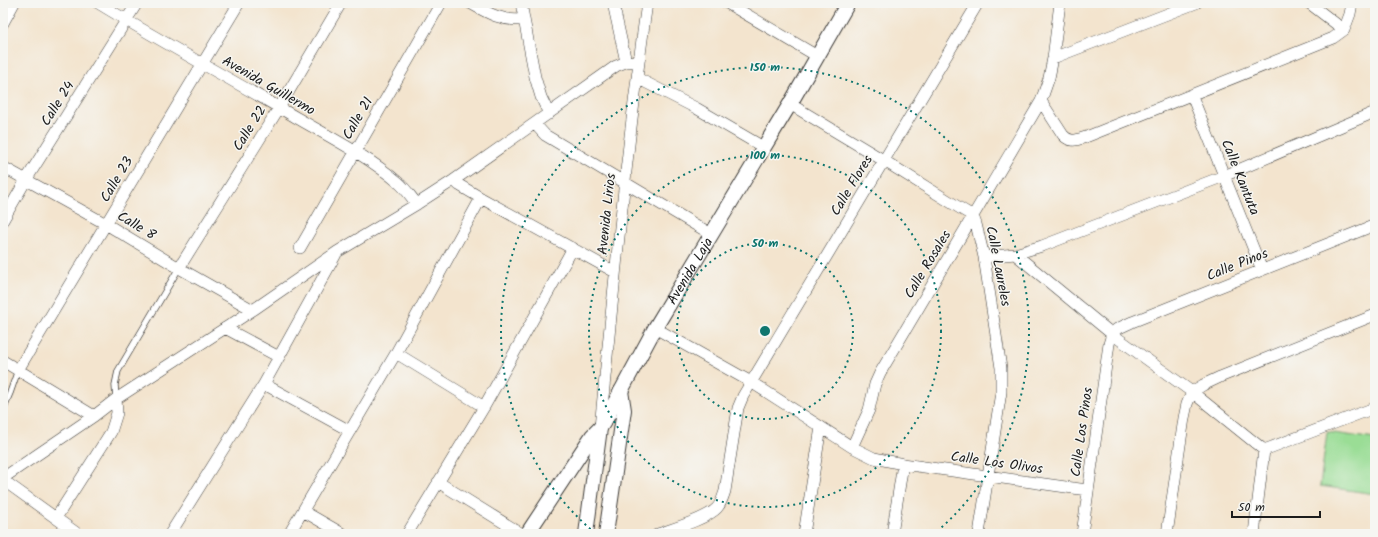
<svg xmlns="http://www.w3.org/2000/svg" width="1378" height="537" font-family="Kalam,sans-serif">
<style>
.green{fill:#9add95;stroke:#5b7c58}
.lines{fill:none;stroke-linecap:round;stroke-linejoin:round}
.service-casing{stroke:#3c3a37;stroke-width:7}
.minor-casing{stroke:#3c3a37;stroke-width:12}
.tertiary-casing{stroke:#3c3a37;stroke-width:16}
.service{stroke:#fff;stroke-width:5.5}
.minor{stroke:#fff;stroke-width:11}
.tertiary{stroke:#fff;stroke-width:14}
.ring{fill:none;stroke:#0f766e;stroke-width:2;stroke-dasharray:2 4}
.labels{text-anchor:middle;stroke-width:3;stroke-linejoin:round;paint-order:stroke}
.street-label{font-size:14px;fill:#1c1c1c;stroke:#f6f6f2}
.centre{fill:#0f766e;stroke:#f6f6f2;stroke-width:2}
.ring-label{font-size:12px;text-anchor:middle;font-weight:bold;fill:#0f766e;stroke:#f6f6f2;stroke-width:3;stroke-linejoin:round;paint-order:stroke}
</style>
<rect width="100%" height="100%" fill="#f6f6f2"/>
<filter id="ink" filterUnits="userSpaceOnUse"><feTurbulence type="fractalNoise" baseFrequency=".025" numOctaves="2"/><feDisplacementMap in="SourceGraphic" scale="8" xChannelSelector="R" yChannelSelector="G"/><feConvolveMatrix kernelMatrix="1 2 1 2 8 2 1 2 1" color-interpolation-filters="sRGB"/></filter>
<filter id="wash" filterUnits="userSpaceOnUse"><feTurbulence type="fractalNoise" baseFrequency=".012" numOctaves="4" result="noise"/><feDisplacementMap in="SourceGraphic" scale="16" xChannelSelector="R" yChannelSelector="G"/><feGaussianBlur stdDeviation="0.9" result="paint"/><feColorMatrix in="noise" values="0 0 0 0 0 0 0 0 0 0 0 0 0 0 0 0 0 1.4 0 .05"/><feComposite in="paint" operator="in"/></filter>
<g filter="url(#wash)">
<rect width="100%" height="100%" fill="#f3e4ce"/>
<path class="green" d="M1327,432l48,7v55l-55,-8z"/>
</g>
<g filter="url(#ink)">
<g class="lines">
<defs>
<path id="service" d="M116,399l-1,-14 3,-14 61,-103
M3,410l7,-17 8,-23"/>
<path id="minor" d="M98,3c65,40 133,76 199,115 35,20 72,39 102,65 7,6 12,14 18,21
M470,3c19,11 32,18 54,17
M521,3l14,74 6,20 8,17
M613,3l13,59
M727,3l90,53
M1309,3l35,27
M3,23l11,-20
M1053,58l143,-55
M637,78l59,30 67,39
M1192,96l70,174
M1041,101l22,34c7,8 14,5 23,2l247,-99 11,-8 6,-16 2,-11
M790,104l93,56 80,50 10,6 3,8 8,33 17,111v24l-22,142
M535,124l10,11 166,99
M3,167l103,57 73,44 74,42
M454,180l5,5 22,13 134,74
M3,220l23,-40 111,-177
M300,248l141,-245
M1015,254l97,80 80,58 72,58
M984,257l31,-3 27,-8 182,-70 151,-64
M179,268l100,-160 62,-105
M225,328l54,29
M655,328l96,54 101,65 22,11 29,6 184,26
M1112,334l5,-5 15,-7 243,-97
M396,353l88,54
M3,361l91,55
M18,370l221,-367
M264,384l86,47
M600,428c14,-142 27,-284 47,-425
M852,447l17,-37 6,-26 5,-11 161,-272 8,-23 4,-20 7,-55
M1264,450l105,-40 6,-1
M3,478l91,-62 22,-17 137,-89 84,-58 80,-48 37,-24 162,-114 10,-4 13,-1
M3,480l75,54
M438,482l84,52
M303,511l40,23
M56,518l55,-86 6,-19 -1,-14
M170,534l94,-150 72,-130
M289,534l107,-181 85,-155
M407,534l77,-127 89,-159
M658,534c14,-5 49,-15 59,-26 4,-4 6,-11 8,-17l13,-83 5,-12 235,-393
M804,534l17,-107
M892,534l11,-70
M1082,534l27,-190 3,-10
M1167,534l17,-116 3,-14 5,-12 11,-7 17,-8 155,-62
M1254,534l10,-84"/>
<g id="tertiary">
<path id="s1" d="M527,534l65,-98 8,-8 7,-11 48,-89 135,-224 58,-101"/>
<path d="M586,534l14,-106"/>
<path d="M606,534l18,-124 -3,-19"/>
</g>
</defs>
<use href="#service" class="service-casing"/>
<use href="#minor" class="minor-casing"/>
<use href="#tertiary" class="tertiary-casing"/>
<use href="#service" class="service"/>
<use href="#minor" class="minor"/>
<use href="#tertiary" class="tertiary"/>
</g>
</g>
<g class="ring">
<circle cx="765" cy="331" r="88"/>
<circle cx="765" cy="331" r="176"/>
<path d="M595 533A264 264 0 1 1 935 533"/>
</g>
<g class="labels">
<g class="street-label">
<text transform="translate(269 85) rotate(30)" y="5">Avenida Guillermo</text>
<text transform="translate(57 103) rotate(-58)" y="5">Calle 24</text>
<text transform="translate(357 118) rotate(-60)" y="5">Calle 21</text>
<text transform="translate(249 128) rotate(-58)" y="5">Calle 22</text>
<text transform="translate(1241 177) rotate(68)" y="5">Calle Kantuta</text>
<text transform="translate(116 179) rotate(-59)" y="5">Calle 23</text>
<text transform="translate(851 185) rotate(-59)" y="5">Calle Flores</text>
<text transform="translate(606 214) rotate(-84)" y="5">Avenida Lirios</text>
<text transform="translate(137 225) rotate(31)" y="5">Calle 8</text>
<text transform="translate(927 264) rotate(-59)" y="5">Calle Rosales</text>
<text transform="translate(1237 264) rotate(-22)" y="5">Calle Pinos</text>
<text transform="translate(999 266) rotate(79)" y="5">Calle Laureles</text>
<text dy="5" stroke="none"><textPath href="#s1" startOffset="310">Avenida Laja</textPath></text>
<text transform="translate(1081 432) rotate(-82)" y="5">Calle Los Pinos</text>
<text transform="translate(997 462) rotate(8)" y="5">Calle Los Olivos</text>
</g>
</g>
<circle cx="765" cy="331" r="6" class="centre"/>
<g class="ring-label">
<text x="765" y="71">150 m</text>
<text x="765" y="159">100 m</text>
<text x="765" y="247">50 m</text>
</g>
<rect width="1378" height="537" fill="none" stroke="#f6f6f2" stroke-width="16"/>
<path d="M1232 511v6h88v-6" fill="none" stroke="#1c1c1c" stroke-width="2"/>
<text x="1238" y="511" font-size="12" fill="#1c1c1c" stroke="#f6f6f2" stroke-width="3" paint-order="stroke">50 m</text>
</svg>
